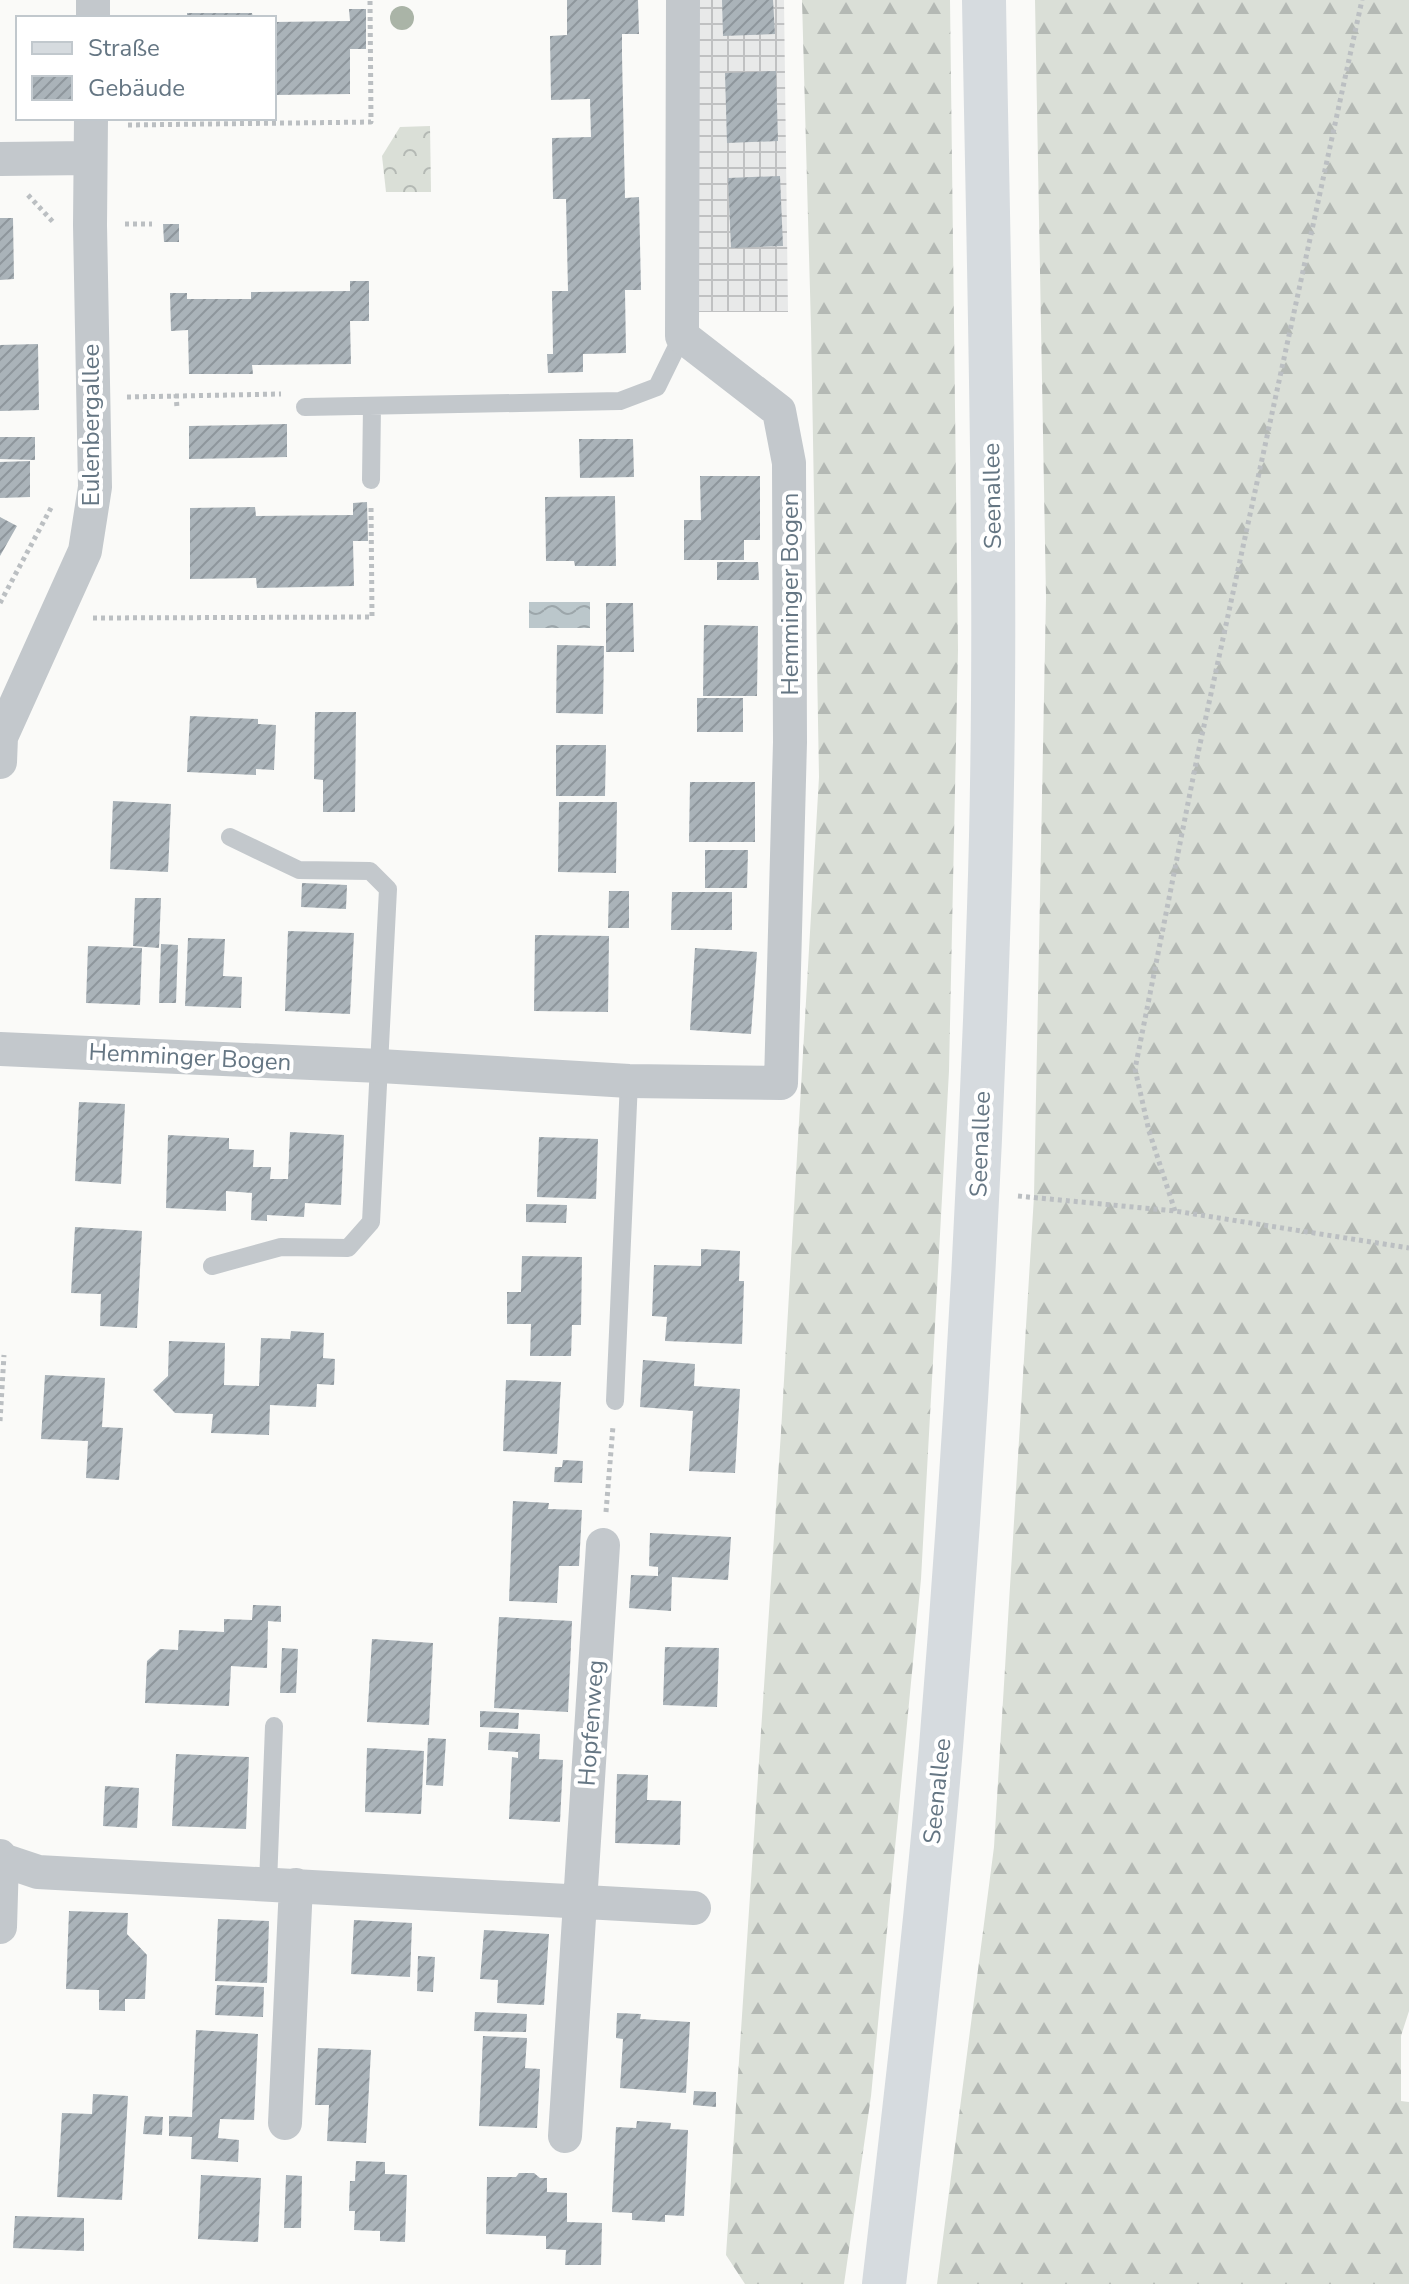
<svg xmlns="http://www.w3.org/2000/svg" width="1409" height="2284" font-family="'Nunito Sans',sans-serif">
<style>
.industrial{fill:url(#industrial-grid)}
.forest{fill:url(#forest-firs)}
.park{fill:url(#park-crowns)}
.water{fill:url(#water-waves)}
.building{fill:url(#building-hatch)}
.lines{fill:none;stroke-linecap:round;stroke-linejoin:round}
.path{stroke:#bbbfc2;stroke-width:5;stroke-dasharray:4 4;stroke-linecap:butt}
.service{stroke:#c3c8cc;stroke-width:18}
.minor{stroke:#c3c8cc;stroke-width:34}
.secondary{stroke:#d6dbdf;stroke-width:44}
.tree{fill:#aab4a7}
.labels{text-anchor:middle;stroke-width:8;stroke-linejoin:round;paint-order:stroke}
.street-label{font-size:24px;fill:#657683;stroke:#fff}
</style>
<defs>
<pattern id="industrial-grid" width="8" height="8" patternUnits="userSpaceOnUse" patternTransform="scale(2)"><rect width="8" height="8" fill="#e8e9e9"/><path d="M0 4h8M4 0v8" fill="none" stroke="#c0c1c2"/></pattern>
<pattern id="forest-firs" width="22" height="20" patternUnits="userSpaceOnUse" patternTransform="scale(2)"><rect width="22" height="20" fill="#dadfd7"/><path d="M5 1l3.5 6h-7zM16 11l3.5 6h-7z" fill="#b4b9b4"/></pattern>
<pattern id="park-crowns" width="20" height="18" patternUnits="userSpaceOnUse" patternTransform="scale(2)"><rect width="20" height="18" fill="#dadfd7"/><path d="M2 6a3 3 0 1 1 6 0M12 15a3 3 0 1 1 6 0" fill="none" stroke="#b4b9b4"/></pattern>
<pattern id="water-waves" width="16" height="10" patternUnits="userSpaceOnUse" patternTransform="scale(2)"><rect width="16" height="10" fill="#bbc7cb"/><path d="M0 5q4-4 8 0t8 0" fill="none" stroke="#9ca6aa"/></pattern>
<pattern id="building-hatch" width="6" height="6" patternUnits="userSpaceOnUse" patternTransform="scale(2)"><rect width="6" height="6" fill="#aab3b9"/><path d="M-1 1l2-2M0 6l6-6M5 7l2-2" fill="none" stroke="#8e969c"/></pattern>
</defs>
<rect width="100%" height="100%" fill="#fafaf8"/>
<path class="industrial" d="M683,0h101l4,312h-105z"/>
<path class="forest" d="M802,0h148l8,650 -9,421 -28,508 -50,517 -27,188h-99l-19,-29 55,-823 38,-655 -8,-450z
M1035,0h374v2011l-8,25v65l8,1v182h-472l57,-437 40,-651 12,-599z"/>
<path class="park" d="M430,126l1,66h-45l-4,-36 18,-29z"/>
<path class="water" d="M529,602h61v26h-61z"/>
<path class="building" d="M567,0h71l1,34h-17v21l3,143 14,-1 2,93h-16l1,63 -43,1v18l-35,1 -1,-19h6l-1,-63h16l-2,-92h-13l-1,-61 39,-1 -1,-38 -39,1 -1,-64 17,-1z
M722,0h51l2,34 -52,2z
M349,9h17v40h-16v45l-76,1v-73l76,-1z
M187,13h65l1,5h-66z
M776,71l2,70 -51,2 -2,-70z
M780,176l3,70 -52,2 -3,-70z
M0,218h13l1,61 -14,1z
M163,224h16v18h-15z
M350,281h19v40h-19l1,43 -99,1 1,9h-64l-1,-44 -17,1 -1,-38h17v6h64v-7l99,-1z
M38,344l1,66 -39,1v-66z
M287,424v33l-98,2v-33z
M0,437h35v23l-35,-1z
M579,439h54l1,38 -54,1z
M30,461v36l-30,1v-36z
M700,476h60v64h-16v20h-60v-40h17z
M615,496l1,70h-41l-1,-5h-28l-1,-64z
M367,502l1,39h-15l1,45 -97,2 -1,-10 -66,1v-71l65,-1 1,9 97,-1v-12z
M0,517l17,9 -17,30z
M717,562h41l1,18h-42z
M606,603h27l1,49h-28z
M704,625l54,1 -1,70h-54z
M557,645l47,1 -1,68 -47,-1z
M697,698h46v34h-46z
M315,712h41l-1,100h-32v-32l-9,-1z
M190,716l68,3v5l18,1 -2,45 -18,-1v6l-69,-3z
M556,745h50l-1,51h-49z
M690,782h65v60h-66z
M113,801l58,3 -3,68 -58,-3z
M559,802h58l-1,71 -58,-1z
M705,850h43l-1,38h-42z
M302,883l45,2 -1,24 -45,-2z
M609,891h20v37h-21z
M672,892h60v38h-61z
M135,898h26l-2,50 -26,-2z
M288,931l66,2 -4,81 -65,-3z
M535,935l74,1 -1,76 -74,-1z
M188,938l37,1 -2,37 19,1 -1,31 -56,-2z
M161,944l17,1 -2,58h-17z
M88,946l54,2 -2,57 -54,-2z
M695,948l62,4 -6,82 -61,-4z
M79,1102l46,2 -4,80 -46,-3z
M290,1132l54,3 -3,70 -36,-2 -1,14 -37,-2v6l-16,-1 1,-27 -26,-2v20l-60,-3 2,-73 61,3v11l25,1 -1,17h18l-1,12h18z
M539,1137l59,2 -2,60 -59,-2z
M526,1204l41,1 -1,18 -40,-1z
M75,1227l67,4 -5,97 -37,-2 1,-32 -30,-1z
M701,1249l39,2 -1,30h5l-2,63 -77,-3 2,-24 -15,-1 2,-51 47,1z
M522,1256l60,1 -1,68h-9l-1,31h-41l1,-32h-24v-32h14z
M291,1331l33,2 -1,25 12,1 -1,26 -17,-1 -1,23 -46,-2 -1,30 -58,-2 2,-19 -38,-1 -22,-23 15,-14 1,-35 56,2 -1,42 35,1 2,-48 29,1z
M643,1360l52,4 -1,22 46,3 -5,84 -46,-2 4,-60 -53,-4z
M45,1375l60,3 -3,49 21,1 -4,52 -33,-2 2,-37 -47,-2z
M506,1380l55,2 -4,72 -54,-3z
M563,1460l20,1 -1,22 -28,-1 1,-15h7z
M513,1501l36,2 -1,6 34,1 -3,56h-20l-2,37 -48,-2z
M650,1533l81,4 -3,43 -56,-3 -1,34 -42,-3 2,-33 27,1v-9l-9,-1z
M253,1605l28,1v16l-13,-1 -1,47 -36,-2 -2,40 -84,-3 2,-42 13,-12 18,1 1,-20 45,2v-13l28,1z
M499,1617l73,4 -4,91 -74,-4z
M372,1639l61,4 -4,82 -62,-3z
M665,1647l54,1 -2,59 -54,-2z
M282,1648l16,1 -2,44h-16z
M480,1711l39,2 -1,16 -38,-2z
M489,1732l51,2 -1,25 24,1 -3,62 -51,-3 3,-62 6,1v-6l-30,-2z
M428,1738l18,1 -3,47 -17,-1z
M367,1748l57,3 -3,63 -56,-2z
M176,1754l73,3 -3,72 -74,-3z
M617,1774l31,1 -1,25 34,1 -1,44 -65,-2z
M105,1786l34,2 -2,40 -34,-2z
M69,1911l59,2 -1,21 20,21 -2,44h-20v12l-26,-1v-20l-33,-1z
M218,1919l51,2 -2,62 -52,-2z
M354,1920l58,3 -2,54 -59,-3z
M484,1930l65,4 -5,71 -47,-2 1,-23 -18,-1z
M418,1956l17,1 -2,35 -16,-1z
M217,1985l47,2 -1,30 -48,-2z
M475,2012l52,2 -1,18 -52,-1z
M617,2013l24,1 -1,5 50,3 -4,71 -66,-5 3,-49 -7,-1z
M196,2030l62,4 -4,86 -34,-1 -2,19 21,2 -1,22 -47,-3 1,-22 -23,-1v-20l23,1z
M483,2036l44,2 -2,30 15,1 -3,59 -58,-2z
M318,2048l53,2 -5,93 -39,-2 2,-36h-14z
M694,2091l22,1v15l-23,-2z
M93,2094l35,2 -6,104 -65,-3 5,-84 30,1z
M145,2116l18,1 -1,18 -19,-1z
M637,2121l34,2 -1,6 18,1 -4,86 -19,-1v7l-33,-2v-7l-20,-1 4,-85 20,1z
M356,2161l29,1v12l22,1 -2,67 -25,-1v-10l-26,-1 1,-19h-6l1,-30h5z
M519,2173h15l6,5h7v14l20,1v29l35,1 -1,42h-36l1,-15 -20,-1v-13l-60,-2 1,-57h29z
M201,2175l60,3 -3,64 -60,-3z
M286,2175l16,1 -1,52h-17z
M15,2216l69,2v33l-71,-3z"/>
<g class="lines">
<path class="path" d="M128,125l243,-3 -1,-122
M28,195l26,28
M125,224h27
M176,394l1,14
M127,397l154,-3
M0,603l52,-97
M93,618l279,-1 -1,-112
M1018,1196l157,15 234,37
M1175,1211l-26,-80 -14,-62 62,-311 165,-758
M0,1421l4,-66
M606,1512l7,-86"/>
<path class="service" d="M305,407l315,-6 37,-14 25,-51
M371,480l1,-74
M212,1266l69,-19 67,1 23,-26 17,-333 -18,-18 -71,-1 -69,-33
M615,1401l14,-320
M268,1884l6,-158"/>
<path class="minor" d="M93,18v-18
M0,159l90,-1
M0,762l1,-25 84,-186 10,-64 -5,-262 1,-107
M0,1049l380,17 249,15 152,2 9,-341 -1,-279 -10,-52 -97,-75 1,-336
M0,1856l2,4 36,12 656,36
M0,1927l2,-67
M285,2123l11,-238
M565,2136l38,-591"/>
<path class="secondary" d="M884,2284c21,-179 42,-358 57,-537 23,-279 39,-559 48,-839 10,-302 0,-605 -5,-908"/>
</g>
<circle class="tree" cx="402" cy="18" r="12"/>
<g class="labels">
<g class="street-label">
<text transform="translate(91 425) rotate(-90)" y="8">Eulenbergallee</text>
<text transform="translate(992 496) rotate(-91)" y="8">Seenallee</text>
<text transform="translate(790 594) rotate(-90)" y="8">Hemminger Bogen</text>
<text transform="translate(190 1057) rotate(3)" y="8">Hemminger Bogen</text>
<text transform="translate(980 1144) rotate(-88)" y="8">Seenallee</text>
<text transform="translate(591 1723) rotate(-86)" y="8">Hopfenweg</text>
<text transform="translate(937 1791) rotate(-84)" y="8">Seenallee</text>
</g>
</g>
<rect x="16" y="16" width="260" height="104" fill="#ffffff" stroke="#c1c8cd" stroke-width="2"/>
<rect x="32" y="42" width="40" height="12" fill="#d6dbdf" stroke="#c1c8cd" stroke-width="2"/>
<text x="88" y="56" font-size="24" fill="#657683">Straße</text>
<rect x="32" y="76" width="40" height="24" fill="url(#building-hatch)" stroke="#c1c8cd" stroke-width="2"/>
<text x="88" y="96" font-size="24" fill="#657683">Gebäude</text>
</svg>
